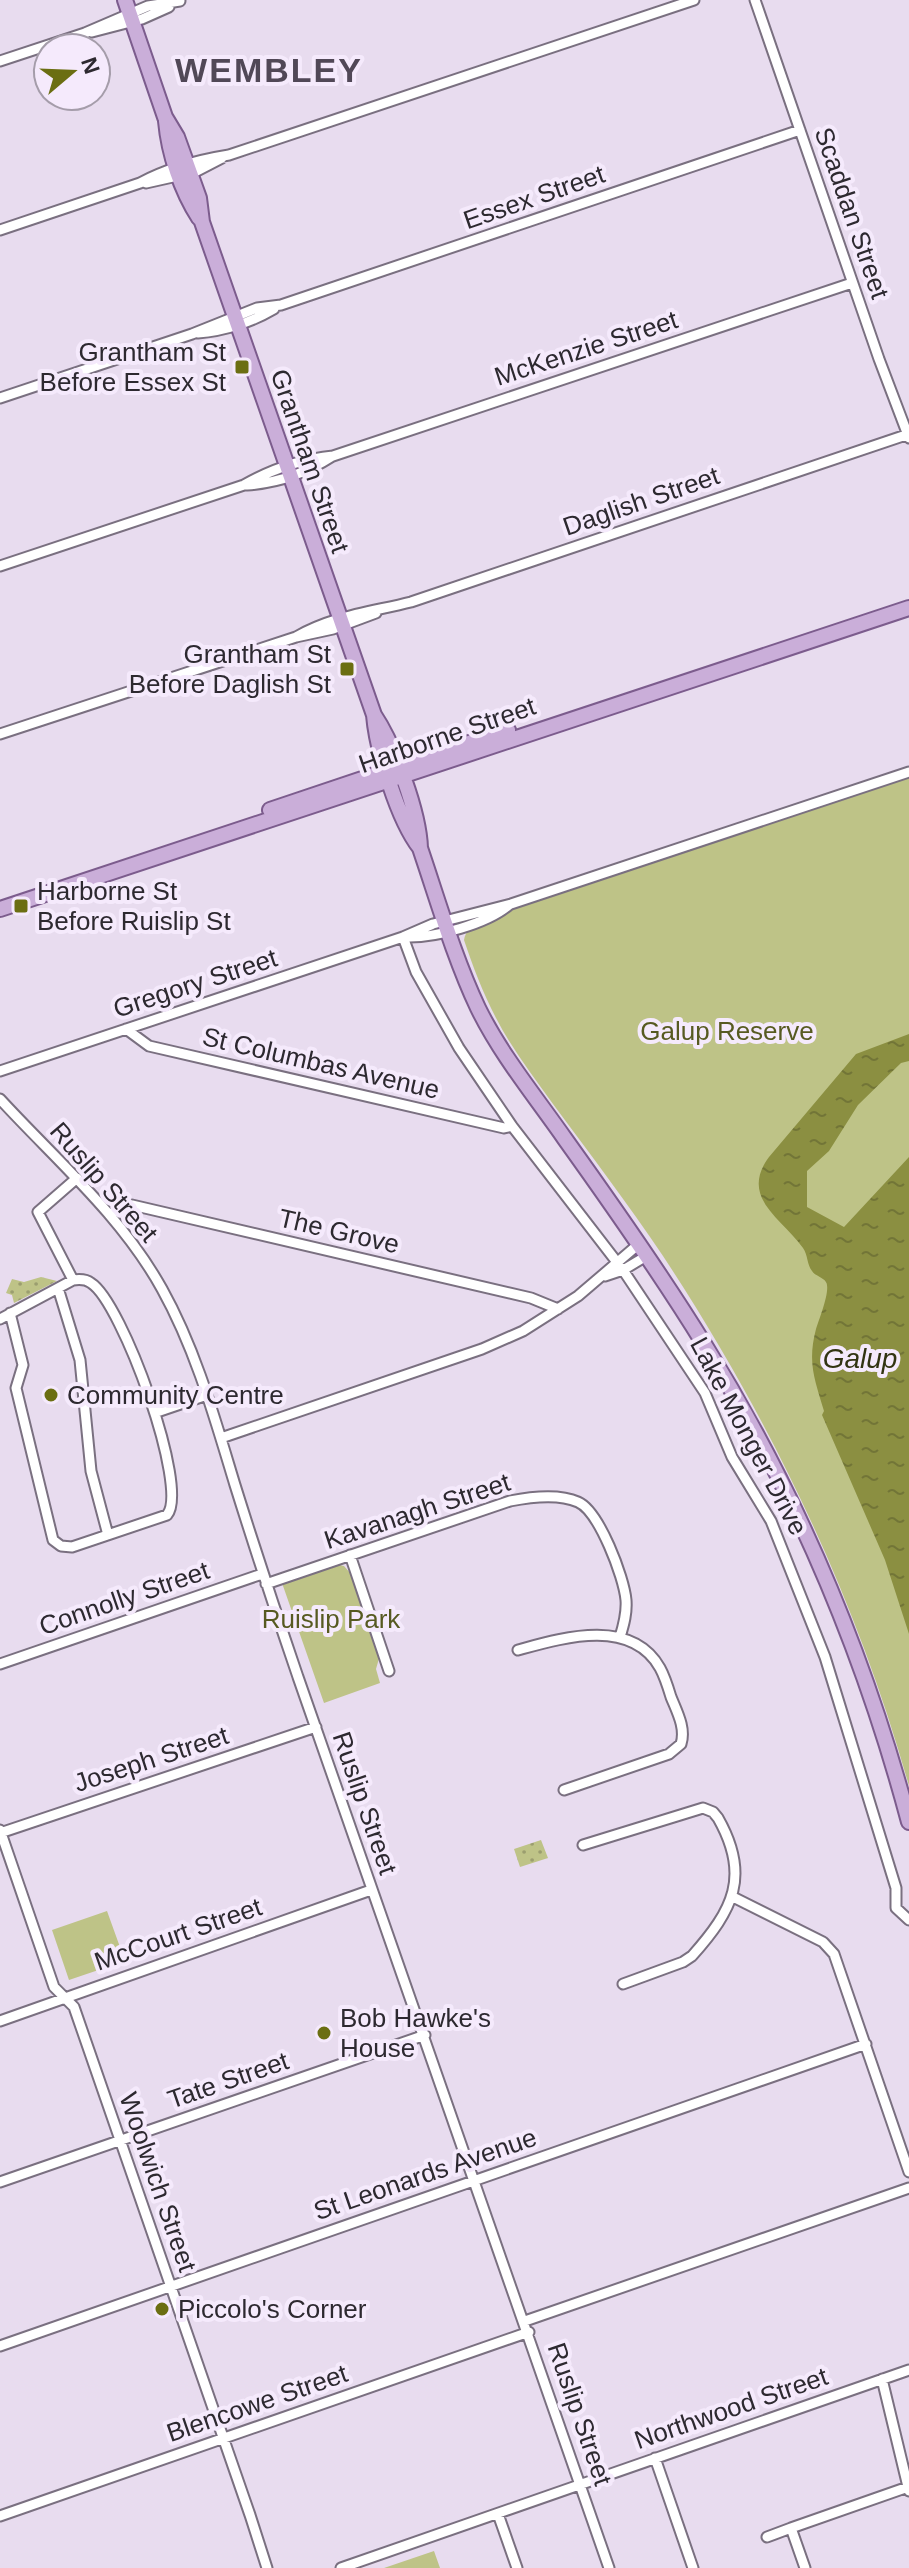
<svg xmlns="http://www.w3.org/2000/svg" width="909" height="2568" font-family="Helvetica,sans-serif">
<style>
.grass{fill:url(#grass-dots)}
.park{fill:#bec387}
.water{fill:url(#water-ripples)}
.lines{fill:none;stroke-linecap:round;stroke-linejoin:round}
.minor-casing{stroke:#7a7080;stroke-width:13}
.primary-casing{stroke:#7c5c8d;stroke-width:18}
.minor{stroke:#fff;stroke-width:9}
.primary{stroke:#caaed9;stroke-width:14}
.poi-dot{fill:#6b6e12;stroke:#f5eafc;stroke-width:3}
.labels{text-anchor:middle;stroke-width:8;stroke-linejoin:round;paint-order:stroke}
.street-label{font-size:26px;fill:#2d2930;stroke:#f5eafc}
.poi-label{font-size:26px;fill:#2d2930;stroke:#f5eafc;text-anchor:start}
.park-label{font-size:26px;fill:#575a21;stroke:#f5eafc}
.water-label{font-size:28px;font-style:italic;fill:#323412;stroke:#f5eafc}
.district-label{font-size:34px;font-weight:bold;letter-spacing:2px;fill:#514857;stroke:#f5eafc}
</style>
<defs>
<pattern id="grass-dots" width="8" height="8" patternUnits="userSpaceOnUse" patternTransform="scale(2)"><rect width="8" height="8" fill="#bec387"/><path d="M2 2h.1M6 6h.1" fill="none" stroke="#9b9e6f" stroke-width="1.8" stroke-linecap="round"/></pattern>
<pattern id="water-ripples" width="26" height="14" patternUnits="userSpaceOnUse" patternTransform="scale(2)"><rect width="26" height="14" fill="#8b8f41"/><path d="M2 4q2-2 4 0t4 0M15 11q2-2 4 0t4 0" fill="none" stroke="#727537"/></pattern>
</defs>
<rect width="100%" height="100%" fill="#e8dcef"/>
<path class="grass" d="M41,1277l16,4 -43,22 -2,-8 -6,-2 6,-14 12,3z
M541,1840l7,18 -28,9 -6,-18z"/>
<path class="park" d="M909,778v1008c-53,-189 -138,-366 -246,-530 -35,-52 -73,-102 -110,-152 -20,-28 -41,-55 -57,-86 -13,-25 -23,-51 -32,-78 3,-19 33,-24 49,-31z
M335,1564l9,2 8,9 28,80 -4,14 4,14 -56,20 -42,-120z
M107,1911l18,50 -56,19 -17,-50z
M434,2551l6,17h-56z"/>
<path class="water" d="M909,1034v27l-8,2 -43,42 -29,46 -22,20v36l37,20 65,-70v477l-24,-74 -63,-145 2,-4c-9,-31 -17,-48 -8,-82 3,-10 15,-39 10,-47 -3,-5 -11,-6 -14,-11 -5,-6 -4,-16 -9,-23 -21,-30 -64,-50 -34,-91l87,-103z"/>
<g class="lines">
<defs>
<path id="minor" d="M755,0l124,359 30,79
M92,32l50,-13 27,-12
M0,61l85,-28 63,-27 32,-5
M146,183l49,-11 27,-14
M0,230l140,-47c28,-15 58,-23 89,-28l465,-155
M198,333c26,-2 54,-11 76,-24
M0,398l192,-64 65,-26 24,-3 519,-175
M247,485c29,-2 59,-12 84,-28
M0,566l244,-81c28,-16 58,-26 89,-29l519,-173
M296,637c36,-21 75,-25 115,-35l498,-168
M0,734l296,-97 37,-8 43,-16
M403,937l13,35 43,76 53,78 111,144 82,123 27,64 39,64 54,136 71,231v20l13,12
M406,937c29,1 81,-13 103,-32
M126,1029l23,17 355,82 8,-2
M0,1071l403,-134 30,-13 78,-20 398,-132
M0,1099c56,61 121,116 162,190 34,61 53,130 73,196 20,64 41,128 63,192 104,297 208,594 311,891
M110,1214l22,-9 399,93 27,11
M605,1276l18,-6 25,-15
M73,1280l-35,-68 39,-34
M58,1288l22,72 11,111 17,64
M0,1319l73,-39c7,-1 13,-1 18,3 31,19 99,206 76,232l-95,32 -11,-1 -8,-6 -37,-152 7,-23 -13,-52
M157,1412l50,-17
M221,1438l261,-89 41,-18 55,-35 62,-53
M350,1555l39,116
M266,1584l244,-83c20,-4 48,-8 68,1 21,9 46,75 48,98 1,13 -2,24 -6,37
M518,1650c44,-12 113,-33 142,18 5,9 8,19 11,29 6,15 15,31 10,47l-12,10 -105,36
M0,1664l262,-90
M0,1830l54,157 20,20 176,508 17,53
M0,1833l316,-106
M583,1845l120,-37 10,4 5,6c33,58 15,92 -26,138l-9,6 -60,22
M733,1897l90,45 11,12 75,218
M0,2021l371,-131
M0,2182l425,-147
M525,2321l384,-133
M0,2346l866,-302
M882,2379l27,112
M655,2458l38,110
M498,2514l19,54
M0,2516l529,-184
M767,2537l24,-9
M341,2568l568,-198
M805,2568l-14,-40 117,-41"/>
<path id="primary" d="M125,0l40,117 12,20 13,36 9,25 3,24 172,493c3,36 24,105 46,133
M166,121c3,33 15,69 33,97
M374,715c20,30 45,97 46,133 18,53 34,109 58,160 23,47 57,88 87,131 48,67 96,135 139,205 92,148 160,309 205,478
M270,810l238,-80
M0,909l909,-301"/>
</defs>
<use href="#minor" class="minor-casing"/>
<use href="#primary" class="primary-casing"/>
<use href="#minor" class="minor"/>
<use href="#primary" class="primary"/>
</g>
<g class="poi-dot">
<rect x="234" y="359" width="16" height="16" rx="4"/>
<rect x="339" y="661" width="16" height="16" rx="4"/>
<rect x="13" y="898" width="16" height="16" rx="4"/>
<circle cx="51" cy="1395" r="8"/>
<circle cx="324" cy="2033" r="8"/>
<circle cx="162" cy="2309" r="8"/>
</g>
<g class="labels">
<g class="street-label">
<text transform="translate(534 197) rotate(-19)" y="9">Essex Street</text>
<text transform="translate(852 213) rotate(71)" y="9">Scaddan Street</text>
<text transform="translate(586 348) rotate(-18)" y="9">McKenzie Street</text>
<text transform="translate(310 461) rotate(71)" y="9">Grantham Street</text>
<text transform="translate(641 501) rotate(-19)" y="9">Daglish Street</text>
<text transform="translate(447 735) rotate(-19)" y="9">Harborne Street</text>
<text transform="translate(195 983) rotate(-18)" y="9">Gregory Street</text>
<text transform="translate(321 1063) rotate(13)" y="9">St Columbas Avenue</text>
<text transform="translate(104 1182) rotate(49)" y="9">Ruslip Street</text>
<text transform="translate(339 1231) rotate(13)" y="9">The Grove</text>
<text transform="translate(749 1436) rotate(62)" y="9">Lake Monger Drive</text>
<text transform="translate(417 1511) rotate(-18)" y="9">Kavanagh Street</text>
<text transform="translate(124 1598) rotate(-19)" y="9">Connolly Street</text>
<text transform="translate(151 1759) rotate(-18)" y="9">Joseph Street</text>
<text transform="translate(365 1803) rotate(71)" y="9">Ruslip Street</text>
<text transform="translate(178 1934) rotate(-19)" y="9">McCourt Street</text>
<text transform="translate(228 2080) rotate(-19)" y="9">Tate Street</text>
<text transform="translate(425 2174) rotate(-19)" y="9">St Leonards Avenue</text>
<text transform="translate(158 2182) rotate(71)" y="9">Woolwich Street</text>
<text transform="translate(257 2403) rotate(-19)" y="9">Blencowe Street</text>
<text transform="translate(731 2408) rotate(-19)" y="9">Northwood Street</text>
<text transform="translate(580 2414) rotate(71)" y="9">Ruslip Street</text>
</g>
<g class="poi-label">
<text x="226" y="361" text-anchor="end">Grantham St<tspan x="226" dy="30">Before Essex St</tspan></text>
<text x="331" y="663" text-anchor="end">Grantham St<tspan x="331" dy="30">Before Daglish St</tspan></text>
<text x="37" y="900">Harborne St<tspan x="37" dy="30">Before Ruislip St</tspan></text>
<text x="67" y="1404">Community Centre</text>
<text x="340" y="2027">Bob Hawke's<tspan x="340" dy="30">House</tspan></text>
<text x="178" y="2318">Piccolo's Corner</text>
</g>
<g class="park-label">
<text x="727" y="1040">Galup Reserve</text>
<text x="331" y="1628">Ruislip Park</text>
</g>
<g class="water-label">
<text x="860" y="1368">Galup</text>
</g>
<g class="district-label">
<text x="269" y="82">WEMBLEY</text>
</g>
</g>
<g transform="translate(72 72) rotate(71)"><circle r="38" fill="#f5eafc" stroke="#a59daa" stroke-width="2"/>
<path d="M0-6L14 30L0 20L-14 30Z" fill="#6b6e12"/>
<text y="-12" font-size="22" font-weight="bold" text-anchor="middle" fill="#2d2930">N</text>
</g>
</svg>
